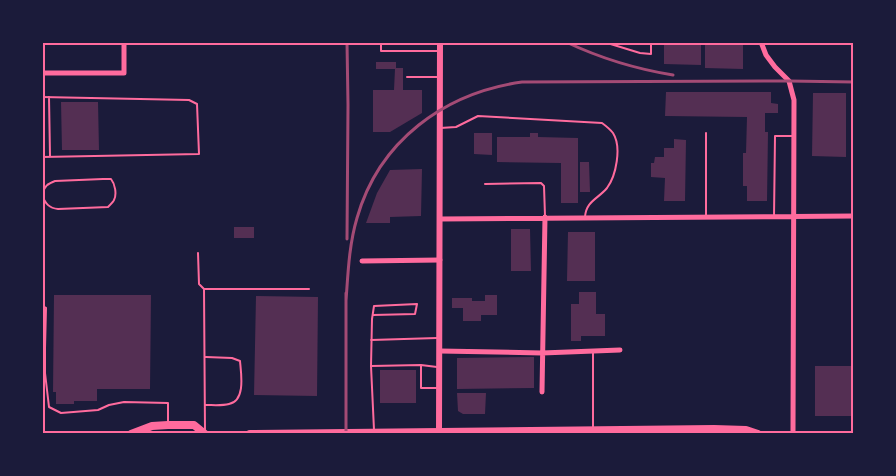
<svg xmlns="http://www.w3.org/2000/svg" width="896" height="476" font-family="Barlow,sans-serif">
<style>
.building{fill:#542f53}
.lines{fill:none;stroke-linecap:round;stroke-linejoin:round}
.service{stroke:#ff6b9d;stroke-width:2}
.minor{stroke:#ff6b9d;stroke-width:5}
.tertiary{stroke:#ff6b9d;stroke-width:6}
.secondary{stroke:#ff6b9d;stroke-width:8}
.rail{stroke:#a44b75;stroke-width:3}
.neatline{fill:none;stroke:#ff6b9d;stroke-width:2}
</style>
<rect width="100%" height="100%" fill="#1b1b3a"/>
<path class="building" d="M705,43l38,1v25l-38,-1z
M664,44h37v21l-37,-1z
M376,62h20v6h7v22h19v23l-32,19h-17v-42h21l1,-21h-19z
M666,92h105v11l7,1v9h-13v19h3l-1,69h-20v-15h-4v-33h3l1,-36 -82,-1z
M813,93h33v64l-34,-1z
M61,102h37l1,48h-37z
M474,133h18v22l-18,-1z
M530,133h8v4l40,1v65h-17v-40l-64,-1v-25h33z
M674,139l12,1 -1,61h-21l1,-23 -14,-1v-14h3l1,-6h9v-9h10z
M580,162h9l1,30h-10z
M422,169l-1,47 -31,1v6h-24l11,-30 13,-23z
M234,227h20v11h-20z
M511,229h19l1,42h-20z
M568,232h27v49h-28z
M579,292h17v22h9v22h-24v5h-10v-37h8z
M54,295h97l-1,94h-53v12h-23v3h-18v-12h-3z
M485,295h12v20h-16v6h-18v-13h-11v-10h20v3h13z
M256,296l62,1 -1,99 -63,-1z
M534,357v31l-77,1v-31z
M815,366h39v50h-39z
M380,370h36v33h-36z
M457,393h29l-1,21h-22l-5,-3z"/>
<g class="lines">
<path class="service" d="M381,42v9h58
M604,42l36,11 11,1v-12
M407,77h30
M42,97l147,3 8,4 2,50 -157,3
M49,97l1,59
M440,128l16,-1 22,-11 124,7c4,3 8,6 11,10 9,14 3,43 -6,55 -9,11 -21,13 -22,29
M706,133v84
M485,184l56,-1 3,3 1,30
M42,194c3,-8 5,-10 13,-13l48,-2h8c4,5 6,15 3,21 0,1 -5,6 -6,7l-50,2c-9,-1 -12,-5 -16,-13
M774,217l1,-81h18
M198,253l1,31 5,5h105
M204,289l1,142
M42,306l4,2 -1,40
M373,315l42,-1 2,-10 -43,2 -2,13 -1,47 3,64
M371,340l66,-2
M42,348h3v25h-3
M593,352v76
M421,365v23h17
M371,366l50,-1 16,2
M45,373l4,34 12,6 37,-3 11,-5 15,-3 44,1v20
M205,405c8,0 17,1 24,-1 17,-3 12,-31 11,-43l-8,-3 -26,-1"/>
<path class="minor" d="M761,42l5,13 9,12 14,14 5,19 -1,334
M42,73h82v-31
M440,219l414,-3
M362,261l78,-1
M440,351l102,2 78,-3
M542,392l3,-175"/>
<path class="tertiary" d="M439,434l1,-392"/>
<path class="secondary" d="M131,434l21,-8 16,-1h26l11,9
M250,434l464,-5 32,1 12,4"/>
<path class="rail" d="M566,42c34,16 70,27 107,33
M347,239l1,-134 -1,-63
M346,301c2,-28 3,-56 11,-83 22,-77 87,-125 165,-136l267,-1 65,1
M346,434v-141"/>
</g>
<rect width="896" height="476" fill="none" stroke="#1b1b3a" stroke-width="87"/>
<rect x="44" y="44" width="808" height="388" class="neatline"/>
</svg>
